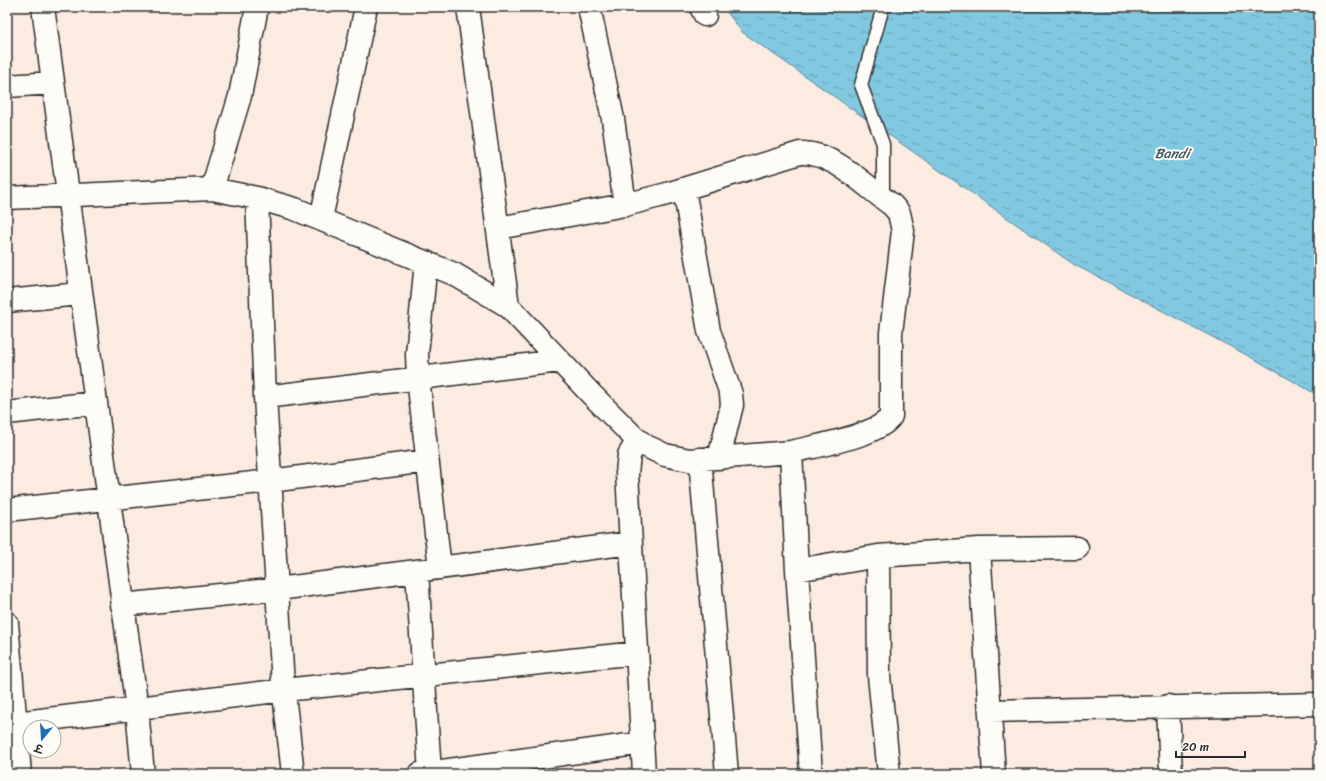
<svg xmlns="http://www.w3.org/2000/svg" width="1326" height="781" font-family="Sriracha,'Playpen Sans Deva',sans-serif">
<style>
.water{fill:url(#water-ripples);stroke:#5f8998}
.lines{fill:none;stroke-linecap:round;stroke-linejoin:round}
.service-casing{stroke:#2b2b2b;stroke-width:15}
.minor-casing{stroke:#2b2b2b;stroke-width:25}
.service{stroke:#fdfcf7;stroke-width:12}
.minor{stroke:#fdfcf7;stroke-width:22}
.labels{text-anchor:middle;stroke-width:4;stroke-linejoin:round;paint-order:stroke}
.water-label{font-size:14px;font-style:italic;fill:#455a62;stroke:#fdfcf7}
</style>
<defs>
<pattern id="water-ripples" width="26" height="14" patternUnits="userSpaceOnUse"><rect width="26" height="14" fill="#81c8e1"/><path d="M2 4q2-2 4 0t4 0M15 11q2-2 4 0t4 0" fill="none" stroke="#6aa3b7"/></pattern>
</defs>
<rect width="100%" height="100%" fill="#fcebe0"/>
<filter id="ink" filterUnits="userSpaceOnUse"><feTurbulence type="fractalNoise" baseFrequency=".025" numOctaves="2"/><feDisplacementMap in="SourceGraphic" scale="8" xChannelSelector="R" yChannelSelector="G"/><feConvolveMatrix kernelMatrix="1 2 1 2 8 2 1 2 1" color-interpolation-filters="sRGB"/></filter>
<g filter="url(#ink)">
<path class="water" d="M723,7h596v389l-63,-36 -183,-96 -331,-232z"/>
<g class="lines">
<defs>
<path id="service" d="M883,198v-54l-22,-59 22,-78"/>
<path id="minor" d="M43,7l94,702 6,65
M468,7l40,299
M589,7l24,112 12,86
M701,7l4,8
M7,86l46,-3
M212,189l28,-93 17,-89
M684,189l25,142 22,63 1,11 -13,53
M7,198l205,-9 45,9 38,11 159,65 54,32 84,89 43,43 11,8 19,9 24,5 102,-8 6,118 81,-14 101,-7 15,225
M257,198l8,199 18,288 10,89
M321,219l45,-212
M498,228l127,-23 42,-11 133,-41c33,-2 66,34 92,52l7,8 4,18 -12,102v83c-12,20 -76,30 -100,36
M426,262l-9,92 1,24 22,190
M7,301l73,-7
M265,397l294,-36
M7,413l88,-10
M638,440l-9,15 -2,18 17,301
M700,459l27,315
M7,510l263,-29 157,-20
M979,549l98,-1
M878,556l1,120 10,98
M797,570l14,204
M417,571l13,202
M122,605l156,-16 352,-46
M7,623l13,151
M1168,706l3,68
M990,711l329,-7
M16,723l268,-33 353,-37
M420,774l223,-31"/>
</defs>
<use href="#service" class="service-casing"/>
<use href="#minor" class="minor-casing"/>
<use href="#service" class="service"/>
<use href="#minor" class="minor"/>
</g>
</g>
<g class="labels">
<g class="water-label">
<text x="1172" y="158">Bandi</text>
</g>
</g>
<rect width="1326" height="781" fill="none" stroke="#fdfcf7" stroke-width="24"/>
<rect x="12" y="12" width="1302" height="757" fill="none" stroke="#2b2b2b" stroke-width="1.5" filter="url(#ink)"/>
<g transform="translate(42 739) rotate(198)"><circle r="19" fill="#fdfcf7" stroke="#a9a8a5"/>
<path d="M0-3L7 15L0 10L-7 15Z" fill="#1f6fb2"/>
<text y="-6" font-size="11" font-weight="bold" text-anchor="middle" fill="#2b2b2b">उ</text>
</g>
<path d="M1176 751v6h69v-6" fill="none" stroke="#2b2b2b" stroke-width="2"/>
<text x="1182" y="751" font-size="12" fill="#2b2b2b" stroke="#fdfcf7" stroke-width="3" paint-order="stroke">20 m</text>
</svg>
